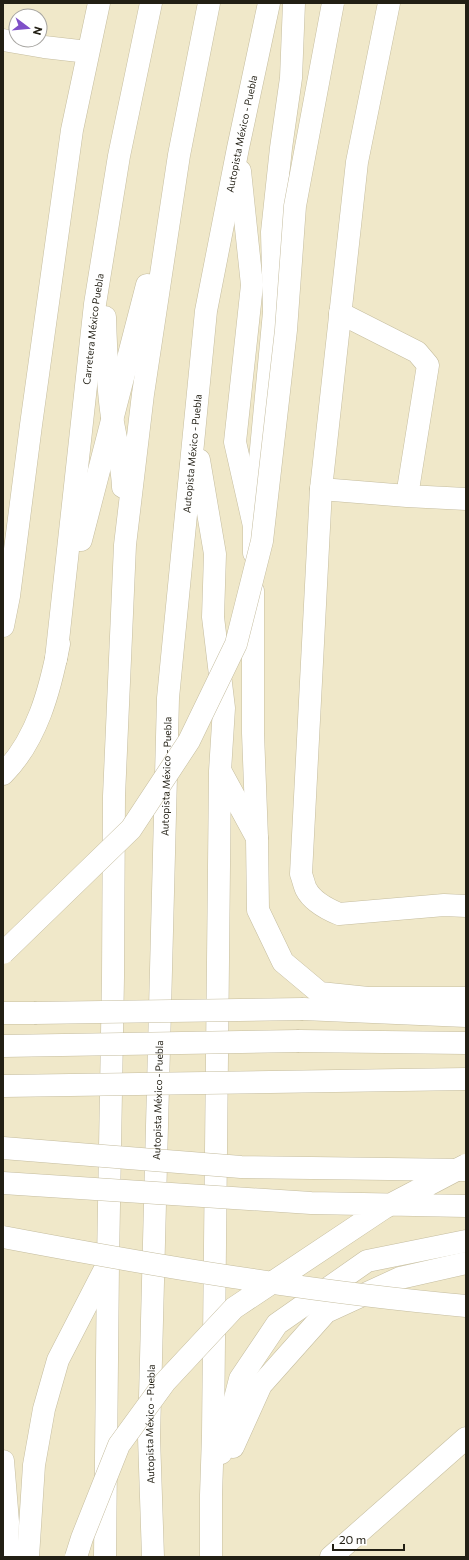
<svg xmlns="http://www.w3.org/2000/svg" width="469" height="1560" font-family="Commissioner,sans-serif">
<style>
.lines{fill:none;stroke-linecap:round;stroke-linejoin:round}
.minor-casing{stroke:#c5bd9f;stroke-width:23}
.major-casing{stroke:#c5bd9f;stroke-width:23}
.highway-casing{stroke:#c5bd9f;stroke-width:23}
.minor{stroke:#fff;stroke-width:22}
.major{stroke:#fff;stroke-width:22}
.highway{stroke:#fff;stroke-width:22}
.major-bridge-casing{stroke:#c5bd9f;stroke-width:23;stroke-linecap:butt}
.highway-bridge-casing{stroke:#c5bd9f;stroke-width:23;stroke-linecap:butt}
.major-bridge{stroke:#fff;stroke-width:22}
.highway-bridge{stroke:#fff;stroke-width:22}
.labels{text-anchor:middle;stroke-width:3;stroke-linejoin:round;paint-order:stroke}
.street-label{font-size:10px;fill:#221f14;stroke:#fff}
</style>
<rect width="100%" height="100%" fill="#f0e8c9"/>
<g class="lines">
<defs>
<path id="minor" d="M3,40l41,7 44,5
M340,313l77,39 11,13 -21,131 59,3
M321,489l86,7
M3,626l6,-30 22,-171 41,-295 27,-127
M331,1557l135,-119"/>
<path id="major" d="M389,3l-32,159 -36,327 -20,385c2,5 3,11 5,15 6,12 21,20 33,25l105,-9 22,1"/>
<g id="highway">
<path d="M240,171l12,114 -17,157 19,84v27"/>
<path d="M105,317c1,33 2,67 7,100 4,24 10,46 11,70"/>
<path d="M199,460l16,94 -2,63 11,91 -4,63 -7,664 -2,60v62"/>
<path d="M257,491l17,-179 -2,-80 9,-84 10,-70 3,-75"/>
<path d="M81,540l66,-255"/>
<path d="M253,591v142l4,105"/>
<path id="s1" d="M56,659l39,-355 24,-148 32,-153"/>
<path d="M221,772l36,66 1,72 25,52 37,31 48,5h98"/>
<path d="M3,774c34,-34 47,-84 56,-130"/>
<path d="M303,1009l163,7"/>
<path d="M3,1013h31"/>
<path d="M299,1041l167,2"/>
<path d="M233,1447l28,-62 65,-73 74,-34 66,-15"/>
<path d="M221,1453l19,-74 37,-55 90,-63 99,-20"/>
<path d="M3,1461l5,61 -1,35"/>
<path d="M28,1557l6,-92 10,-56 14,-49 48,-93"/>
<path d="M105,1557l3,-295 5,-285 1,-181 11,-251 18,-151 36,-239 30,-152"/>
<path id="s2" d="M153,1557l-4,-120 19,-739 38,-387 32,-163 31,-145"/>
</g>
</defs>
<use href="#minor" class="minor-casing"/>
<use href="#major" class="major-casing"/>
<use href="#highway" class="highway-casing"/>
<use href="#minor" class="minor"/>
<use href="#major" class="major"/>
<use href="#highway" class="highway"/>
<defs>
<path id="major-bridge" d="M3,1086l463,-7
M3,1148l238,19 224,3"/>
<path id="highway-bridge" d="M3,953l128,-124 58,-88 47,-97 26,-103 24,-211 9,-124 38,-203
M34,1013l269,-4
M3,1046l296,-5
M3,1183l308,20 155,3
M3,1237c153,29 308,55 463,69
M76,1557l6,-19 37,-93 46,-63 69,-74 150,-100 82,-43"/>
</defs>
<use href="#major-bridge" class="major-bridge-casing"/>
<use href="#highway-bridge" class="highway-bridge-casing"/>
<use href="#major-bridge" class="major-bridge"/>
<use href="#highway-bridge" class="highway-bridge"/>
</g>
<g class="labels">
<g class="street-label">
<text dy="4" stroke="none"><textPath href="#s2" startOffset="1429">Autopista México - Puebla</textPath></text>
<text dy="4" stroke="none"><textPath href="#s1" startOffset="332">Carretera México Puebla</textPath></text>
<text dy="4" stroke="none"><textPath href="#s2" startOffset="1105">Autopista México - Puebla</textPath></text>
<text dy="4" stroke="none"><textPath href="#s2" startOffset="781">Autopista México - Puebla</textPath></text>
<text dy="4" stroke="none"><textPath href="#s2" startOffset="457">Autopista México - Puebla</textPath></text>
<text dy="4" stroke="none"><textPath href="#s2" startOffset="133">Autopista México - Puebla</textPath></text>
</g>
</g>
<rect width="469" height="1560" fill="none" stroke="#221f14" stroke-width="8"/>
<g transform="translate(28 28) rotate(106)"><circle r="19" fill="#ffffff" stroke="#a7a5a1"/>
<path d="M0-3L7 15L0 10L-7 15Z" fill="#7f50c8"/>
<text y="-6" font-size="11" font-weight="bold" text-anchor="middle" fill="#221f14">N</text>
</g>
<path d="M333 1544v6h71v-6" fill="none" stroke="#221f14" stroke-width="2"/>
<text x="339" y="1544" font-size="12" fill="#221f14" stroke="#ffffff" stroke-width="3" paint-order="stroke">20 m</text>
</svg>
